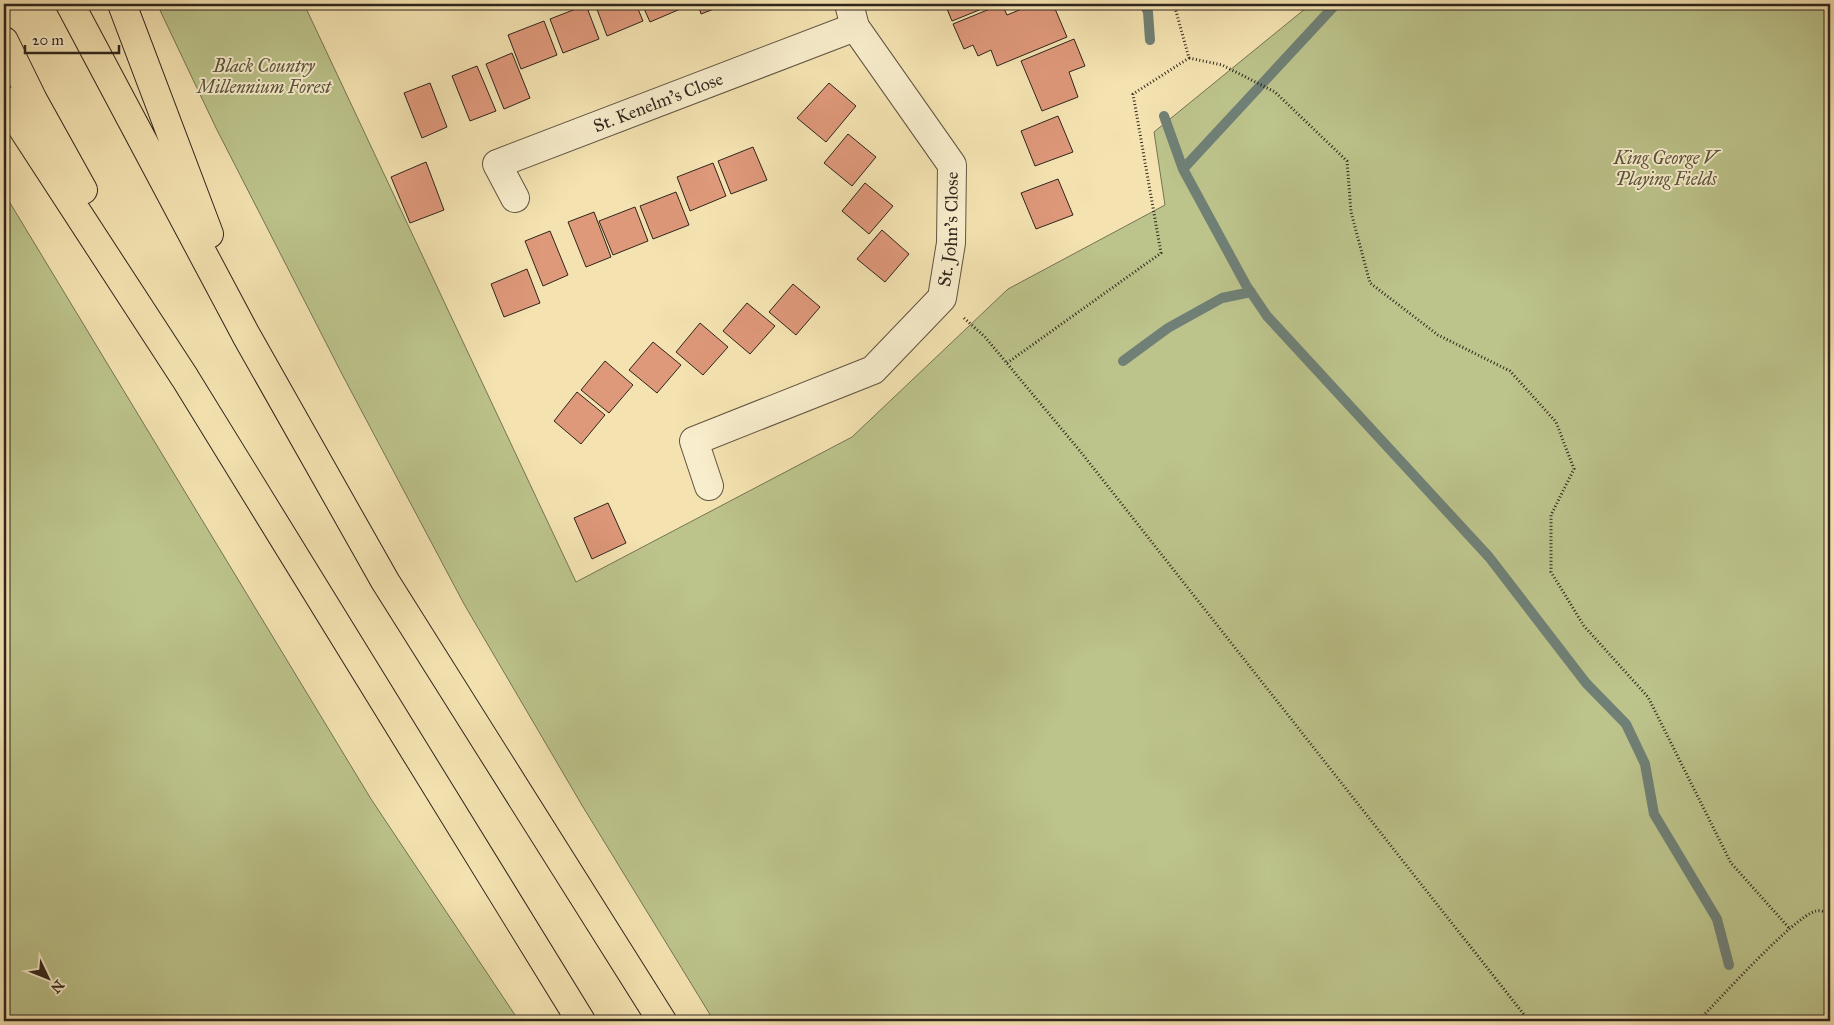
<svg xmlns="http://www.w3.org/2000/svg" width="1834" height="1025" font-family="'IM FELL Great Primer',serif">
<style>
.green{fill:#bcc38b;stroke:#757454}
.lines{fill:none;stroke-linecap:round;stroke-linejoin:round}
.stream{stroke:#708076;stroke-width:10}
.building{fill:#de987a;stroke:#2e251c}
.street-casing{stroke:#605441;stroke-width:30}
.highway-casing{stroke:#2e251c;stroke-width:30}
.path{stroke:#2e251c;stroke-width:3;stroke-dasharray:1 2.5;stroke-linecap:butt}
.street{stroke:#f8edcc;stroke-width:28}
.highway{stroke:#f4e3b1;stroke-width:28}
.labels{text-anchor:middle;stroke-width:4;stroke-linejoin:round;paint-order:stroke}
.park-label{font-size:18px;font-style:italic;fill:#59543d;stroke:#f8edcc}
.street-label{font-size:18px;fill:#2e251c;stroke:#f8edcc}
</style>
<rect width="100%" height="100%" fill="#f4e3b1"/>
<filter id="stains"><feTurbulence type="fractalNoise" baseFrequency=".004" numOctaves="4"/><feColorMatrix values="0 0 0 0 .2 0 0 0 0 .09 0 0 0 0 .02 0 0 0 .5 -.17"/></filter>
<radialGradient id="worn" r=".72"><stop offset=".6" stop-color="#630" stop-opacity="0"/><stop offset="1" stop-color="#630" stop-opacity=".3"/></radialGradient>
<path class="green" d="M157,4h147l272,578 276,-145 156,-148 157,-84 -11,-73 157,-128h519v1017h-1116l-131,-214 -119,-203 -121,-228 -127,-248z
M4,193l367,606 148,222h-515z"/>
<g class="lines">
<path class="stream" d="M1144,4l4,8 2,28
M1164,116l19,53 63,116 21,31 222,241 97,126 40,41 19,40 9,50 63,105 12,46
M1183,169l153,-165
M1123,361l45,-33 54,-30 29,-6"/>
</g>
<path class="building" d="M595,4h41l7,17 -36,15z
M642,4h42l1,3 -35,15z
M698,4h29l-26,10z
M945,4h43l1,2 -37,15z
M1002,4l5,11 27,-11h19l14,33 -70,29 -6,-16 -13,6 -5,-11 -9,4 -11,-25z
M586,5l13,34 -36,14 -13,-34z
M544,21l13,34 -36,14 -13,-34z
M1074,39l11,27 -16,6 9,25 -36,14 -21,-50z
M512,53l18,45 -26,11 -18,-45z
M477,66l19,45 -26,10 -18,-45z
M430,83l17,44 -25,11 -18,-45z
M829,83l27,23 -30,36 -29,-24z
M1058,116l15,36 -38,14 -14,-35z
M848,134l28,23 -24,29 -28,-23z
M753,147l14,33 -36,14 -13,-33z
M426,162l18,48 -34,13 -19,-46z
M713,163l13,33 -36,15 -13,-34z
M1058,179l15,36 -37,14 -15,-36z
M865,183l28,23 -24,28 -27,-23z
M676,192l13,33 -36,14 -13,-33z
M635,207l13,34 -35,14 -14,-34z
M594,212l17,45 -25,10 -18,-45z
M882,230l27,24 -24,28 -28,-23z
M550,231l18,44 -25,11 -18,-45z
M527,269l13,34 -36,14 -13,-33z
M793,284l27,23 -24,28 -27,-23z
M747,303l28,23 -25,28 -27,-23z
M700,323l28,24 -25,28 -27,-23z
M653,342l28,23 -24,28 -28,-23z
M605,361l28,24 -24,28 -28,-23z
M577,392l28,23 -24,29 -27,-23z
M608,503l18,40 -34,16 -18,-41z"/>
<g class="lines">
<defs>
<g id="street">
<path id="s1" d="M515,198l-18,-34 358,-137"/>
<path id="s2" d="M709,486l-15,-45 179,-71 69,-72 9,-55 1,-78 -97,-138 -6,-23"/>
</g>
<path id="highway" d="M70,4l176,331 139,246 277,440
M122,4l87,230
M4,41l29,59 50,90
M4,100l181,278 396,643"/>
</defs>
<use href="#street" class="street-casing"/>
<use href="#highway" class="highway-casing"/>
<path class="path" d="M1189,58l33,7 53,27 72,69 4,51 19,71 68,52 72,36 46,51 18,47 -23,46v57l33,54 64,71 83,166 59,66
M964,318l21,19 95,114 449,570
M1007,363l154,-110 -28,-159 56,-36 -15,-54
M4,1016l2,5
M1698,1021c21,-21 95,-104 118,-110 5,-1 10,1 14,4"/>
<use href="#street" class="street"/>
<use href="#highway" class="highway"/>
</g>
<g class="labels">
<g class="park-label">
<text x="264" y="72">Black Country<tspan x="264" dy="21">Millennium Forest</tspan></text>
<text x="1666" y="164">King George V<tspan x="1666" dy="21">Playing Fields</tspan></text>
</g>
<g class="street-label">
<text dy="6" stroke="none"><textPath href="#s1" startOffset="211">St. Kenelm's Close</textPath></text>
<text dy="6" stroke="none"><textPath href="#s2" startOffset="409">St. John's Close</textPath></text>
</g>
</g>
<rect width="1834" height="1025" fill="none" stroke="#f4e3b1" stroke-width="20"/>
<rect x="5" y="5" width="1824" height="1015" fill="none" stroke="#2e251c" stroke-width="2.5"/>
<rect x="10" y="10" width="1814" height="1005" fill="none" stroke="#2e251c"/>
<g transform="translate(48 978) rotate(133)" stroke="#f8edcc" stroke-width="4" paint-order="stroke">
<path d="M0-4L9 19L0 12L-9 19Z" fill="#2e251c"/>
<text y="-8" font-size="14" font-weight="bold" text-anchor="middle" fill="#2e251c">N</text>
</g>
<path d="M25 45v8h94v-8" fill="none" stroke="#2e251c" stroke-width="2.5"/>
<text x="32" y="45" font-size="15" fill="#2e251c" stroke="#f8edcc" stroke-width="4" paint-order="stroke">20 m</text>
<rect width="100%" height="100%" filter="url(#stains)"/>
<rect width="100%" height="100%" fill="url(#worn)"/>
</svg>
